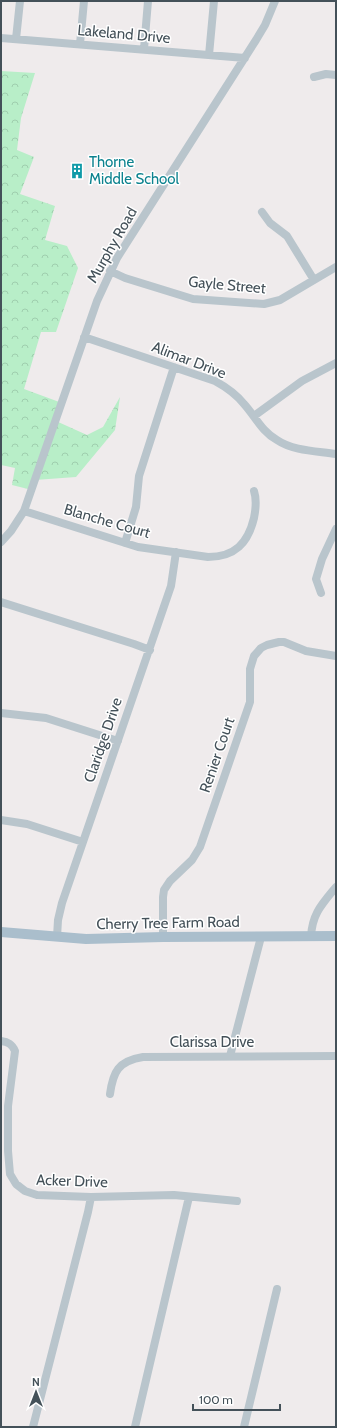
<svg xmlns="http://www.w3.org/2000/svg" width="337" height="1428" font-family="Cabin,sans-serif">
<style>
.park{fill:url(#park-crowns)}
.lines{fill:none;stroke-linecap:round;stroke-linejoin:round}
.minor{stroke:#b9c5cc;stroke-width:8}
.major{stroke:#aabecc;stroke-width:10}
.labels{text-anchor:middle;stroke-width:3;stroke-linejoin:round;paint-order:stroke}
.street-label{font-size:15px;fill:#445159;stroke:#fff}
.culture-label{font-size:15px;fill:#0d838f;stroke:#fff;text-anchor:start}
</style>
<defs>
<pattern id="park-crowns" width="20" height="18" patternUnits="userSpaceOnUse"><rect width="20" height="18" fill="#b8eec8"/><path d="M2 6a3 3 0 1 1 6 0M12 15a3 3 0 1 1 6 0" fill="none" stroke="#9fceae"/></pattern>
</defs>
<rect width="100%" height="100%" fill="#efebec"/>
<path class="park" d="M1,71l34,2 -14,45 -4,32 17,7 -14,37 35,12 -10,34 22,6 11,22 -22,64h-15l-17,57 38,14 -6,18 31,14 16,-8 17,-30 -5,33 -39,47 -41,3 -3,10 -20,-5 3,-17 -14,-3z"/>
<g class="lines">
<path class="minor" d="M1,38l244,20
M16,39l4,-38
M80,44l4,-43
M144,49l4,-48
M209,55l5,-54
M314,77l12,-3 10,1
M262,212l8,11 17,13 27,44
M110,271l15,7 68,21 71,5 16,-4 56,-33
M84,337l131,44c11,6 21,13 29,23 11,12 18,28 33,36 16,11 40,11 59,14
M254,416l48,-35 34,-18
M24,511l114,36 70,10c27,0 40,-14 46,-39 2,-10 3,-18 0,-27
M1,542l10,-11 13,-20 73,-210 20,-43 139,-218 9,-15 10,-24
M125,543l11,-36 3,-31 35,-109
M321,593l-5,-14 6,-20 14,-30
M1,602l133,42 16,6
M1,713l45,5 72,23
M1,820l26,4 56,18
M57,937l1,-17 4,-17 109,-317 5,-34
M163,937v-40l1,-7 6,-9 22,-21 8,-13 50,-145v-33l4,-13 7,-8 6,-3 12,-3h5l22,9 30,5
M311,937c1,-23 11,-33 25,-50
M1,1041c7,1 11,3 14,10l-7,55v45l2,23 6,10 9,7 12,4 54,2 83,-2 63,6
M230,1056l31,-119
M110,1094c3,-22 8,-33 33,-37l193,-1
M33,1427l55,-215 3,-15
M135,1427l54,-230
M244,1427l33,-138"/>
<path class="major" d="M1,932l85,7 77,-2 173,-1"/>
</g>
<defs>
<symbol id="building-bare" viewBox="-9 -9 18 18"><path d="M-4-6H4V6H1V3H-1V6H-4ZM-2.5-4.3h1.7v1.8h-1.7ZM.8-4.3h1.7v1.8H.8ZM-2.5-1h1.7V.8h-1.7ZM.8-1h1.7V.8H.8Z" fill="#0f9aa8" stroke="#fff" stroke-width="2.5" paint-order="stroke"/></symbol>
</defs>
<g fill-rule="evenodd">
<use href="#building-bare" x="66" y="160" width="22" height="22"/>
</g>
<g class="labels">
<g class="street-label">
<text transform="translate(124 34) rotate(5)" y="5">Lakeland Drive</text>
<text transform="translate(112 245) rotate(-60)" y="5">Murphy Road</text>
<text transform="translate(227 285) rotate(5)" y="5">Gayle Street</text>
<text transform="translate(189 360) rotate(21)" y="5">Alimar Drive</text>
<text transform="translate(107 521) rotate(16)" y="5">Blanche Court</text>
<text transform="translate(103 740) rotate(-71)" y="5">Claridge Drive</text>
<text transform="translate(217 755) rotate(-71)" y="5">Renier Court</text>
<text transform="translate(168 923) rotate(-1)" y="5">Cherry Tree Farm Road</text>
<text x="212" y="1047">Clarissa Drive</text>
<text transform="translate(72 1181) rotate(2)" y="5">Acker Drive</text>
</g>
<g class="culture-label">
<text x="89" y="167">Thorne<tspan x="89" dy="17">Middle School</tspan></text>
</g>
</g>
<rect width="337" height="1428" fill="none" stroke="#445159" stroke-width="4"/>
<g transform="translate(36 1392)" stroke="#ffffff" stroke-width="3" paint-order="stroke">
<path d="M0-3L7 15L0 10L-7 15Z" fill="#445159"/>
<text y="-6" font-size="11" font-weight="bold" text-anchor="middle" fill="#445159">N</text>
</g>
<path d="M193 1404v6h87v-6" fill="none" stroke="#445159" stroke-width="2"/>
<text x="199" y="1404" font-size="12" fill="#445159" stroke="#ffffff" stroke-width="3" paint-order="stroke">100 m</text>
</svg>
